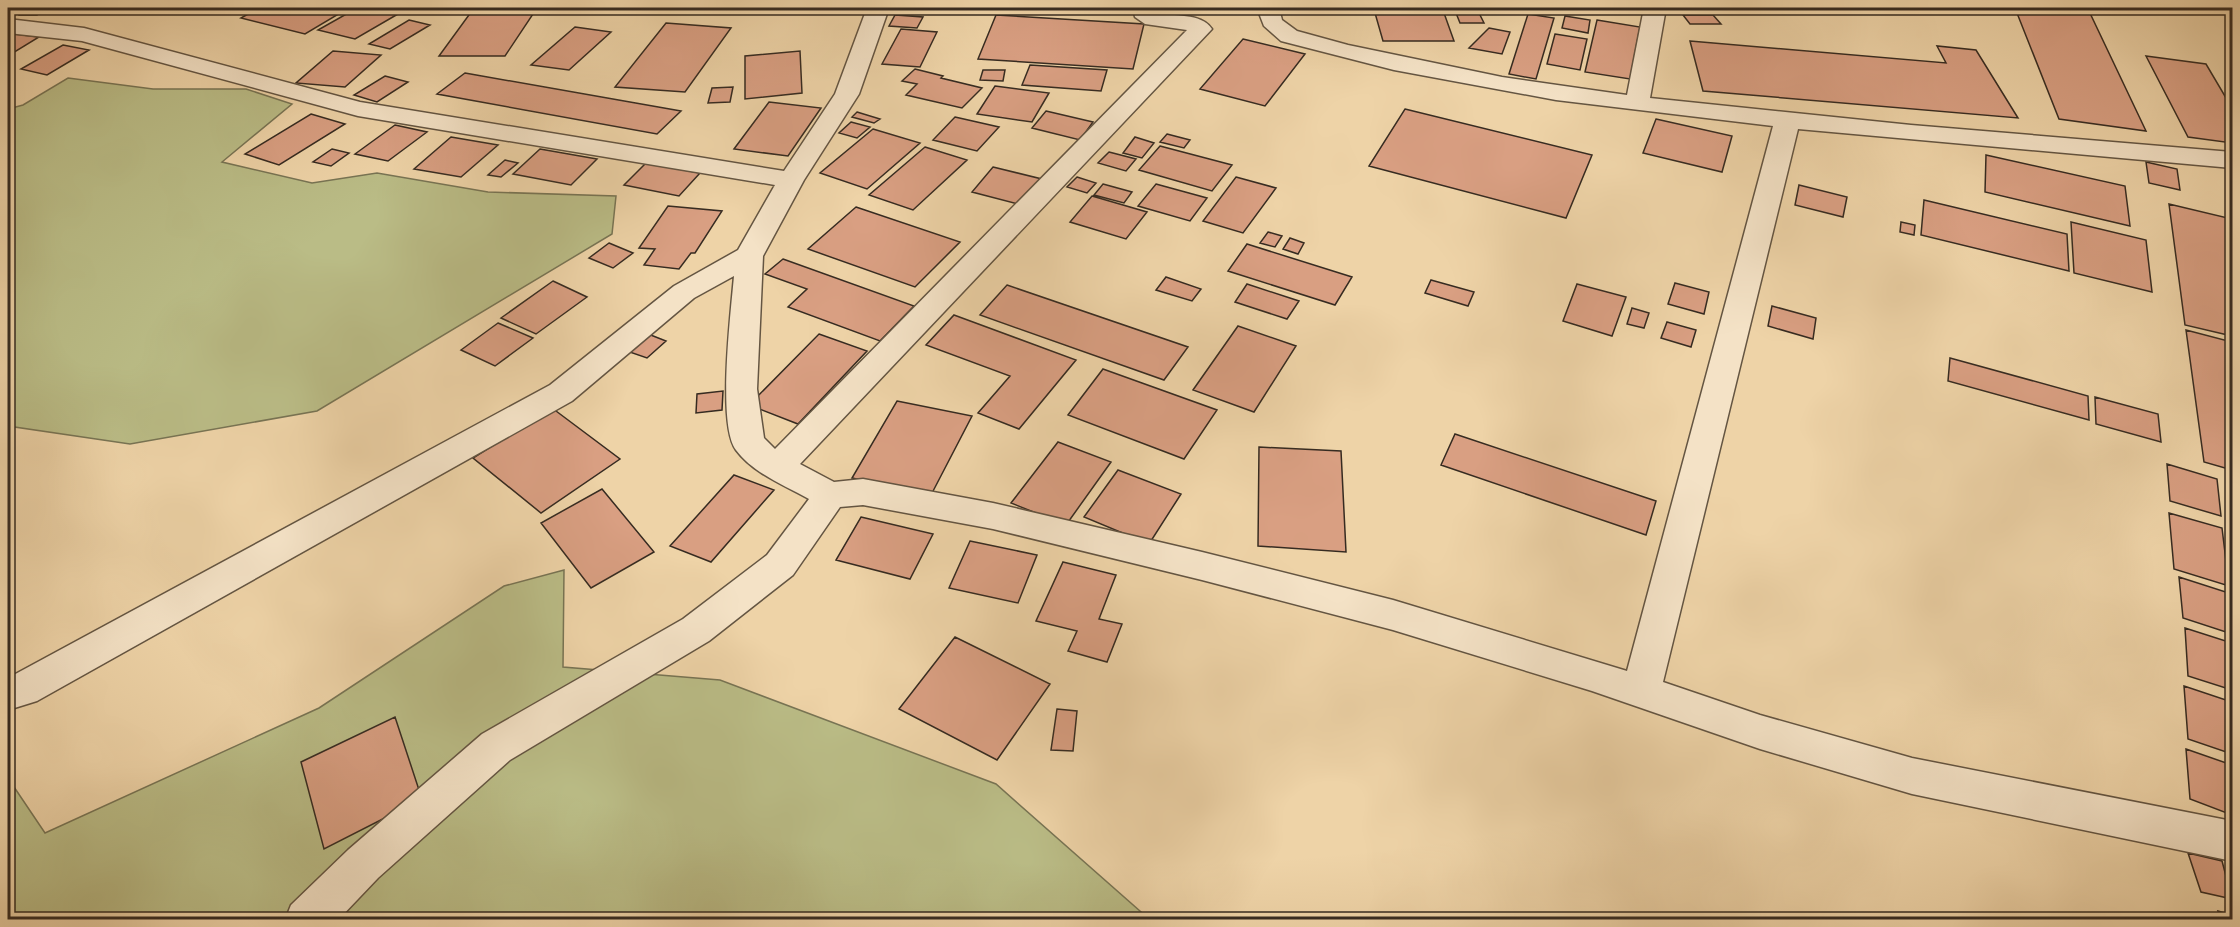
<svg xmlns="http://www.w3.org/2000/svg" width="2240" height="927" font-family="'Libre Bodoni',serif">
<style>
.green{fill:#babc86;stroke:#787454;stroke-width:1.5}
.building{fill:#d99f82;stroke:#362b21;stroke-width:1.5}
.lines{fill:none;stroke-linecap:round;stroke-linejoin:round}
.minor-casing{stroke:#645542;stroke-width:3}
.minor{fill:#f4e2c6;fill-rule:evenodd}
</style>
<rect width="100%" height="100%" fill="#eed3a7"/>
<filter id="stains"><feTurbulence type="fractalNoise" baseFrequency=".00333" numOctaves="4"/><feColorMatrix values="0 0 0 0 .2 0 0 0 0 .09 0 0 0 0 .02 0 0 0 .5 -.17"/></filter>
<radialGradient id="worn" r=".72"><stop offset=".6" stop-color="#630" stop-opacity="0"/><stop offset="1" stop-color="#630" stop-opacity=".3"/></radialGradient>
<path class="green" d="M68,78l85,11h93l46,15 -70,58 90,21 65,-10 111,19 128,4 -4,38 -295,177 -187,33 -122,-18v-317l15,-4z
M564,570l-1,97 157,13 276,104 153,135h-1141v-141l37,55 274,-125 185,-122z"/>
<path class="building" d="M29,8h16l-8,7h-17z
M357,8h13l28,6 -43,25 -37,-9z
M474,8h63l-32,48h-66z
M2015,8l73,1 58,122 -87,-12z
M255,10l87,2 -37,22 -64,-16z
M1375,13h69l10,28h-71z
M1456,13h23l5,10h-24z
M1528,14l26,4 -18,61 -27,-5z
M895,15l28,2 -6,11 -28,-2z
M996,15l148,9 -11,45 -155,-10z
M1683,15h30l8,9h-31z
M1565,16l25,4 -2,13 -26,-5z
M409,20l21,5 -40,24 -21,-5z
M1597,20l43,7 -10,52 -45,-7z
M666,23l65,5 -46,64 -70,-5z
M575,27l36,5 -42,38 -38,-5z
M1489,28l21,4 -8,22 -33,-6z
M901,29l36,3 -17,35 -38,-3z
M14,34l25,3 -31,19v-18z
M1555,34l32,5 -7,31 -33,-6z
M1243,39l62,15 -40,52 -65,-17z
M1690,41l256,22 -9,-17 39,4 42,68 -315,-27z
M63,45l26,5 -42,25 -26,-6z
M333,51l48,4 -36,32 -49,-4z
M800,51l2,42 -57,6v-43z
M2146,56l60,8 26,44v35l-44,-6z
M1030,65l77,5 -6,21 -79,-6z
M915,69l28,7 -2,2 41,10 -20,20 -56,-13 11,-11 -15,-3z
M983,70h22l-2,11 -23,-1z
M465,73l216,38 -24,23 -220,-40z
M385,76l23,6 -31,20 -23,-7z
M995,86l54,7 -17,29 -55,-8z
M733,87l-3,15 -22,1 4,-15z
M769,102l52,6 -33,48 -54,-7z
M1405,109l187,46 -26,63 -197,-52z
M1046,111l47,11 -13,18 -48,-12z
M857,112l23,7 -6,4 -22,-6z
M311,114l34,10 -66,41 -34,-11z
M955,117l44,10 -22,24 -44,-11z
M1656,119l76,17 -10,36 -79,-19z
M851,122l19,5 -13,11 -18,-5z
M395,125l32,7 -39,29 -33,-7z
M873,129l47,14 -53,46 -47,-16z
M1167,134l23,6 -6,8 -24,-6z
M451,137l47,8 -37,32 -47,-8z
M1135,137l19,6 -12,15 -19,-5z
M1160,146l72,19 -20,26 -73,-21z
M925,147l42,13 -54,50 -44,-15z
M332,149l17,4 -18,13 -18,-4z
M540,149l57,10 -26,26 -58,-11z
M1109,152l27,7 -10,12 -28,-8z
M1986,155l139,31 5,40 -145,-34z
M505,160l13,3 -17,14 -13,-2z
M2146,162l31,7 3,21 -31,-7z
M646,163l54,10 -21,23 -55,-11z
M993,167l53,13 -20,26 -54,-14z
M1077,177l19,6 -9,10 -20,-6z
M1236,177l40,11 -33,45 -40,-12z
M1103,184l29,8 -8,11 -30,-8z
M1156,184l51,14 -17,23 -52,-15z
M1799,185l48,12 -4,20 -48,-12z
M1092,196l55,16 -21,27 -56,-17z
M1924,200l143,34 2,37 -148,-36z
M2169,204l63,15v117l-47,-11z
M668,206l54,5 -27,42h-4l-12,16 -35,-4 11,-16 -16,-1z
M856,207l104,35 -45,45 -107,-38z
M1901,222l14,3 -1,10 -14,-3z
M2071,222l75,18 6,52 -78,-19z
M1268,232l14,4 -7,11 -15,-4z
M1290,238l14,5 -6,11 -15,-5z
M609,243l24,10 -20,15 -24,-10z
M1247,244l105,33 -17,28 -107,-34z
M783,259l131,47 -34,35 -92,-34 19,-18 -42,-15z
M1166,277l35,12 -9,12 -36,-11z
M1431,280l43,12 -6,14 -43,-13z
M553,281l34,16 -51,37 -35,-16z
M1675,283l34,9 -5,22 -36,-10z
M1247,284l52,17 -12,18 -52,-17z
M1577,284l49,13 -14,39 -49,-15z
M1007,285l181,62 -24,33 -184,-65z
M1772,306l44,12 -3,21 -45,-13z
M1632,308l17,5 -5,15 -17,-4z
M954,315l122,45 -57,69 -41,-16 32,-37 -84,-31z
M1667,322l29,8 -5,17 -30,-9z
M498,323l35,15 -38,28 -34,-16z
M1238,326l58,20 -42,66 -61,-22z
M638,330l28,11 -19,17 -29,-10z
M2186,330l46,12v128l-28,-8z
M819,334l48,17 -69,73 -49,-19z
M1950,358l138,38 1,24 -141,-39z
M1103,369l114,41 -33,49 -116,-44z
M723,391l-1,19 -26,3 1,-19z
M2095,397l63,17 3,28 -65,-18z
M897,401l75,15 -41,79 -79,-17z
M552,408l68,51 -79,54 -68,-55z
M1455,434l201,67 -10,34 -205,-70z
M1058,442l53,20 -45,63 -55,-22z
M1259,447l82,4 5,101 -88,-6z
M2167,464l50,15 4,37 -51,-15z
M1118,470l63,24 -32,50 -65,-27z
M734,475l40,15 -63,72 -41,-16z
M602,489l52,63 -63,36 -50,-65z
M2169,513l53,15 7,58 -55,-17z
M861,517l72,17 -23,45 -74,-19z
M970,541l67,14 -19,48 -69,-15z
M1063,562l53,13 -17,44 23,5 -15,38 -39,-11 9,-20 -41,-10z
M2179,577l53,17v40l-49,-16z
M2185,628l47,15v47l-44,-14z
M955,637l95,47 -53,76 -98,-51z
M2184,686l48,16v52l-44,-15z
M1057,709l20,2 -4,40 -22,-1z
M395,717l27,82 -98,50 -23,-87z
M2186,749l46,16v50l-42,-16z
M2188,853l34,8 10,38 -31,-7z
M2218,911l14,4v5h-11z"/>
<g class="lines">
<defs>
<path id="minor" d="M867,8h22l-30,86 -55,86 -41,76 -6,133 7,49 11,11 412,-419 -42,-6 -10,-7 -2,-9h22l1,5c17,4 45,-1 56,16l-412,435 34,18 29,-3 130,24 209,49 191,48 234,71 146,-545 -217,-26 -162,-30 -113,-29 -17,-15 -7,-18h22l3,12 15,11 51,14 154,32 125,18 17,-87h22l-16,90 261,27 321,27v16l-434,-39 -135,553 97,33 152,43 320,63v40l-320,-67 -152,-45 -168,-58 -199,-61 -191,-50 -209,-51 -130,-24 -23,2 -47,68 -84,66 -199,119 -132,118 -40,42h-53l6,-15 57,-55 134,-116 201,-115 84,-64 42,-56c-25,-14 -56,-26 -73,-49 -19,-25 -5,-139 -2,-174l-40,22 -122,103 -535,300 -29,9v-32l542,-293 124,-99 64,-36 37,-65 -417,-69 -276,-75 -74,-8v-14l76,9 276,74 424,69 51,-77z"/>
</defs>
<use href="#minor" class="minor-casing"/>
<use href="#minor" class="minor"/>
</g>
<rect width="2240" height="927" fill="none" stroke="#eed3a7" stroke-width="30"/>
<rect x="9" y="9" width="2222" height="909" fill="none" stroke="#362b21" stroke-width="3"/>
<rect x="15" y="15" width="2210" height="897" fill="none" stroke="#362b21" stroke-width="1.5"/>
<rect width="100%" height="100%" filter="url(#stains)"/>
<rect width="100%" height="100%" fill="url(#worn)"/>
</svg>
